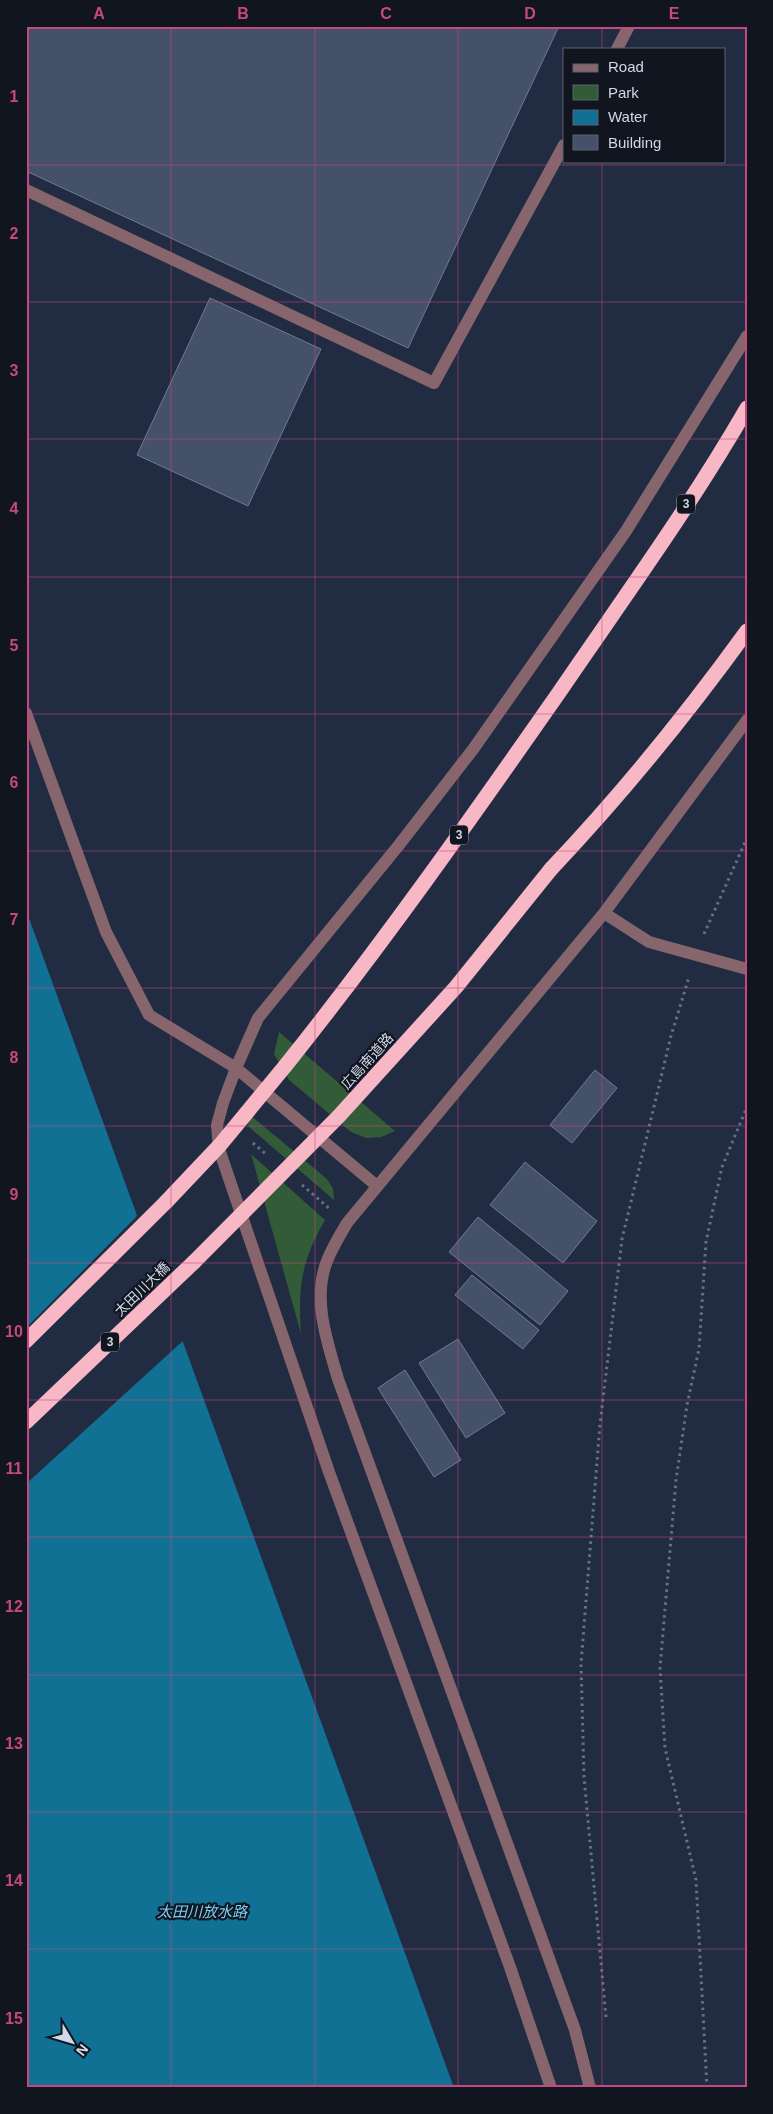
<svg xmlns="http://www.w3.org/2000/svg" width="773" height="2114" font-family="Arial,'Noto Sans JP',sans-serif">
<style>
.green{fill:#325b38}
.water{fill:#117194}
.pier{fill:#212c43}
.building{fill:#455169;stroke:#6e7b95}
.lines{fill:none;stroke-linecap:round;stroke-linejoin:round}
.path{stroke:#677184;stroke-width:3;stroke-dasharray:2.5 4;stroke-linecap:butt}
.minor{stroke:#86656c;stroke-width:12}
.highway{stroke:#f8b7c5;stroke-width:15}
.highway-bridge{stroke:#f8b7c5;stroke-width:15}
.grid{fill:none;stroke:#c6487e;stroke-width:1;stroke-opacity:0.55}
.labels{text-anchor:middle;stroke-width:4.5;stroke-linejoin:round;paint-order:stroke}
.shield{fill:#10151f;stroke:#969daa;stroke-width:1}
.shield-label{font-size:12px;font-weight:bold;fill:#d0d7e6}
.street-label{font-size:14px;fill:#d0d7e6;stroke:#10151f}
.water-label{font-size:15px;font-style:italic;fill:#78cff8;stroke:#10151f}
.neatline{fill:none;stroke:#c6487e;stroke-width:2}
.grid-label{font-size:16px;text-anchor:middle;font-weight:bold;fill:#c6487e}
</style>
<rect width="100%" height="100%" fill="#212c43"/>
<path class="green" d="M279,1032l116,99 -14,6 -15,1 -15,-6 -62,-52 -15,-26z
M244,1110l83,69 6,10 1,11 -85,-73z
M251,1154l74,66c-24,42 -27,66 -24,114z"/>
<path class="water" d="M26,910l428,1178h-428z"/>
<path class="pier" d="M139,1214l46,125 -159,145v-156z"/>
<path class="building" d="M26,26h533l-151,322 -382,-177z
M210,298l111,51 -73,157 -111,-51z
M595,1070l22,18 -45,55 -22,-18z
M525,1162l72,59 -34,42 -73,-58z
M478,1217l90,74 -28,34 -91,-73z
M472,1275l67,55 -16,19 -68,-54z
M458,1339l47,74 -39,25 -47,-75z
M405,1370l56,90 -27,17 -56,-89z"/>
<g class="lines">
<path class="path" d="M704,934l43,-96
M253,1143l14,12
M302,1185l28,24
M606,2017l-22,-240 -3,-113 19,-240 22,-185 49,-203 18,-59
M707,2088l-11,-208 -31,-132 -5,-80 16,-188 11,-75 12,-56 7,-107 16,-75 25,-60"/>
<path class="minor" d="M617,49l12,-23
M26,190l408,193 130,-238
M26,713l80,219 43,83 87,53 141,118
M604,913l45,29 98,27
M551,2088l-41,-121 -181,-495 -110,-323 -2,-24 6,-22 13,-35 22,-50 141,-173 75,-97 152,-217 121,-195
M590,2088l-15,-58 -237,-651c-11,-38 -26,-80 -11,-118 5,-13 13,-26 20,-38l257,-310 143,-193"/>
<path class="highway" d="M551,869c70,-74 136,-155 196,-238
M286,1065c96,-120 184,-245 272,-371 64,-94 132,-187 189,-286
M26,1341l140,-139
M26,1422l168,-160"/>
<path class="highway-bridge" d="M166,1202l54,-57 66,-80
M194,1262l145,-146 117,-129 95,-118"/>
</g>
<path class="grid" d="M171,26v2062M315,26v2062M458,26v2062M602,26v23M602,161v1927M26,165h721M26,302h721M26,439h721M26,577h721M26,714h721M26,851h721M26,988h721M26,1126h721M26,1263h721M26,1400h721M26,1537h721M26,1675h721M26,1812h721M26,1949h721"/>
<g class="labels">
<g class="shield">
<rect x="677" y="494.5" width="18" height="19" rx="4"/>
<rect x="450" y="825.5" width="18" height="19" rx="4"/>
<rect x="101" y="1332.5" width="18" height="19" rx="4"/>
</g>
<g class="shield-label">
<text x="686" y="508">3</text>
<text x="459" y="839">3</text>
<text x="110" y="1346">3</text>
</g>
<g class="street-label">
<text transform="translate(367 1061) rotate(-48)" y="5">広島南道路</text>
<text transform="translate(142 1289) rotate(-44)" y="5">太田川大橋</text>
</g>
<g class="water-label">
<text x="202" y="1917">太田川放水路</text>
</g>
</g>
<rect width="773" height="2114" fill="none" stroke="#10151f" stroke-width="55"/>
<rect x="563" y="48" width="162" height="115" fill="#10151f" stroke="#5d636f"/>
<rect x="573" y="64" width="25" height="8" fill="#86656c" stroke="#5d636f"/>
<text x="608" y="72" font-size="15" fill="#d0d7e6">Road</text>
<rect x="573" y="85" width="25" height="15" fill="#325b38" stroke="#5d636f"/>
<text x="608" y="98" font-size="15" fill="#d0d7e6">Park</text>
<rect x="573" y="110" width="25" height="15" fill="#117194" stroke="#5d636f"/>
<text x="608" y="122" font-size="15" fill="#d0d7e6">Water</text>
<rect x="573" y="135" width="25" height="15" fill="#455169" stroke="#5d636f"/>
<text x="608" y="148" font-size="15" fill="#d0d7e6">Building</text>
<g transform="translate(72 2042) rotate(128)" stroke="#10151f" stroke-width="4" paint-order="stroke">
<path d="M0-4L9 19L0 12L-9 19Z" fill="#d0d7e6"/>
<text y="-8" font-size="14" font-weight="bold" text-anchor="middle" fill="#d0d7e6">N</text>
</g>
<rect x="28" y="28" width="718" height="2058" class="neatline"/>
<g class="grid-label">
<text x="99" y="19">A</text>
<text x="243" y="19">B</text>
<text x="386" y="19">C</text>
<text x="530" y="19">D</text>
<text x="674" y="19">E</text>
<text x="14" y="102">1</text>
<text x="14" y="239">2</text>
<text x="14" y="376">3</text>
<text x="14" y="514">4</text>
<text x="14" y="651">5</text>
<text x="14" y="788">6</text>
<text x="14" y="925">7</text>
<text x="14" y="1063">8</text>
<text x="14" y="1200">9</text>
<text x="14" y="1337">10</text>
<text x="14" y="1474">11</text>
<text x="14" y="1612">12</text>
<text x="14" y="1749">13</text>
<text x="14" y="1886">14</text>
<text x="14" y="2024">15</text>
</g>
</svg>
